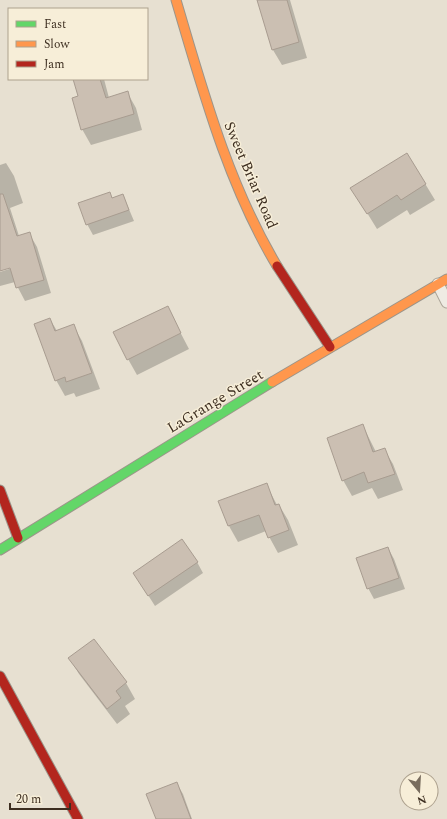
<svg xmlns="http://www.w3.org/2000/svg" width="447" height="819" font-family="Spectral,serif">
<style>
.shadow{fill:#0003}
.building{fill:#cbbfb2;stroke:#a89c90}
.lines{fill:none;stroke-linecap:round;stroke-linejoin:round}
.lane-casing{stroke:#ada599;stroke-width:13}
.fast-casing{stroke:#9c958a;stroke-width:11}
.slow-casing{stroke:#9c958a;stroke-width:11}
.jam-casing{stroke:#9c958a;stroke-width:11}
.lane{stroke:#efebe3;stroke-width:11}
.fast{stroke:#63d668;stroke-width:9}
.slow{stroke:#ff974d;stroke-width:9}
.jam{stroke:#b3261e;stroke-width:9}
.labels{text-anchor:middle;stroke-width:3;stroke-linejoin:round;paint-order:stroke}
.street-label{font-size:15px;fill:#3d2e20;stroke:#f7eed8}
</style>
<rect width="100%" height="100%" fill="#e7e0d1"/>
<path class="shadow" d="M258,0h32l17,58 -25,7 -9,-15z
M74,79h30l5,19 18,-6 9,16 6,22 -51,15 -9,-16 -2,-32z
M407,154l28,46 -25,15 -3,-5 -30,19 -16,-26z
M6,163l8,13 9,27 -13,5 9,28 10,-3 8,14 14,46 -26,8 -10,-19 -15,4v-14l15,-5v-2l-15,5v-105z
M109,193l4,6 10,-4 11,26 -41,14 -6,-11z
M167,307l22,42 -52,26 -9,-16z
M50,319l7,12 16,-6 9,16 18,48 -24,8 -2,-4 -9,3 -9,-16z
M363,426l13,26 8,-3 9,15 10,26 -25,9 -6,-11 -20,8 -9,-16z
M266,484l11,21h2l9,15 10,25 -20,8 -12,-22 -28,11 -9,-16 -9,-24z
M388,548l6,11 11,30 -31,10 -6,-11z
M197,562l6,11 -48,33 -21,-33z
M94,640l32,43 9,16 -10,7 5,8 -13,10 -38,-50 -9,-15z
M177,784l6,10 9,25h-35z"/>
<path class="building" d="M257,0h30l12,42 -27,8z
M73,79h27l6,19 22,-7 6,23 -53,16 -9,-32 6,-2z
M407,153l19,31 -25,16 -4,-5 -30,19 -17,-26z
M110,192l2,6 11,-4 6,16 -43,15 -8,-22z
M0,194h3l14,42 13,-4 14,48 -28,8 -6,-20 -10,3z
M168,306l13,27 -54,27 -14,-28z
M50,318l5,13 19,-7 18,49 -26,9 -1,-5 -10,4 -21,-57z
M363,424l10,28 12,-4 10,26 -27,9 -4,-11 -22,9 -15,-43z
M267,483l8,22 4,-1 10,26 -21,8 -9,-23 -31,11 -10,-25z
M182,539l16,23 -50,34 -15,-23z
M388,547l11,31 -32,11 -11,-31z
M94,639l33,43 -11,9 5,7 -14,11 -39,-51z
M177,782l14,37h-35l-10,-25z"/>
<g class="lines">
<defs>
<path id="lane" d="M438,284l9,18"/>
<path id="fast" d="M0,550l272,-168"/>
<path id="slow" d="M176,0c27,91 52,184 101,266
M272,382l175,-103"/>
<path id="jam" d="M277,266l53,81
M0,490l18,48
M0,676l78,143"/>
</defs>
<use href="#lane" class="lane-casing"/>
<use href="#fast" class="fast-casing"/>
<use href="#slow" class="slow-casing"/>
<use href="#jam" class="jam-casing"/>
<use href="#lane" class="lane"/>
<use href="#fast" class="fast"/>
<use href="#slow" class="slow"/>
<use href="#jam" class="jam"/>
</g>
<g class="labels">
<g class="street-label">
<text transform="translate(251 175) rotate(67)" y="5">Sweet Briar Road</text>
<text transform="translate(215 401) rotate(-31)" y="5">LaGrange Street</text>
</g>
</g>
<rect x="8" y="8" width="140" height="72" fill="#f7eed8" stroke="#ada18e"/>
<rect x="16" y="21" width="20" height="6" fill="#63d668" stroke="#ada18e"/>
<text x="44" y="28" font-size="12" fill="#3d2e20">Fast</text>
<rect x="16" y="41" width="20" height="6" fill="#ff974d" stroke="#ada18e"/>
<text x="44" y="48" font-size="12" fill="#3d2e20">Slow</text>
<rect x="16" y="61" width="20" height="6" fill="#b3261e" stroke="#ada18e"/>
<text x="44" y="68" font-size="12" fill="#3d2e20">Jam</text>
<g transform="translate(419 791) rotate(162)"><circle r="19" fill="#f7eed8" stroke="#ada18e"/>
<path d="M0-3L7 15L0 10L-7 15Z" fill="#786c5e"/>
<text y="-6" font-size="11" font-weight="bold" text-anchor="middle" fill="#3d2e20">N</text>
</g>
<path d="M10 803v6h60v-6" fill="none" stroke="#3d2e20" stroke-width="2"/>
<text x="16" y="803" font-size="12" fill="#3d2e20" stroke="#f7eed8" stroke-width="3" paint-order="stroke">20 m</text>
</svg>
